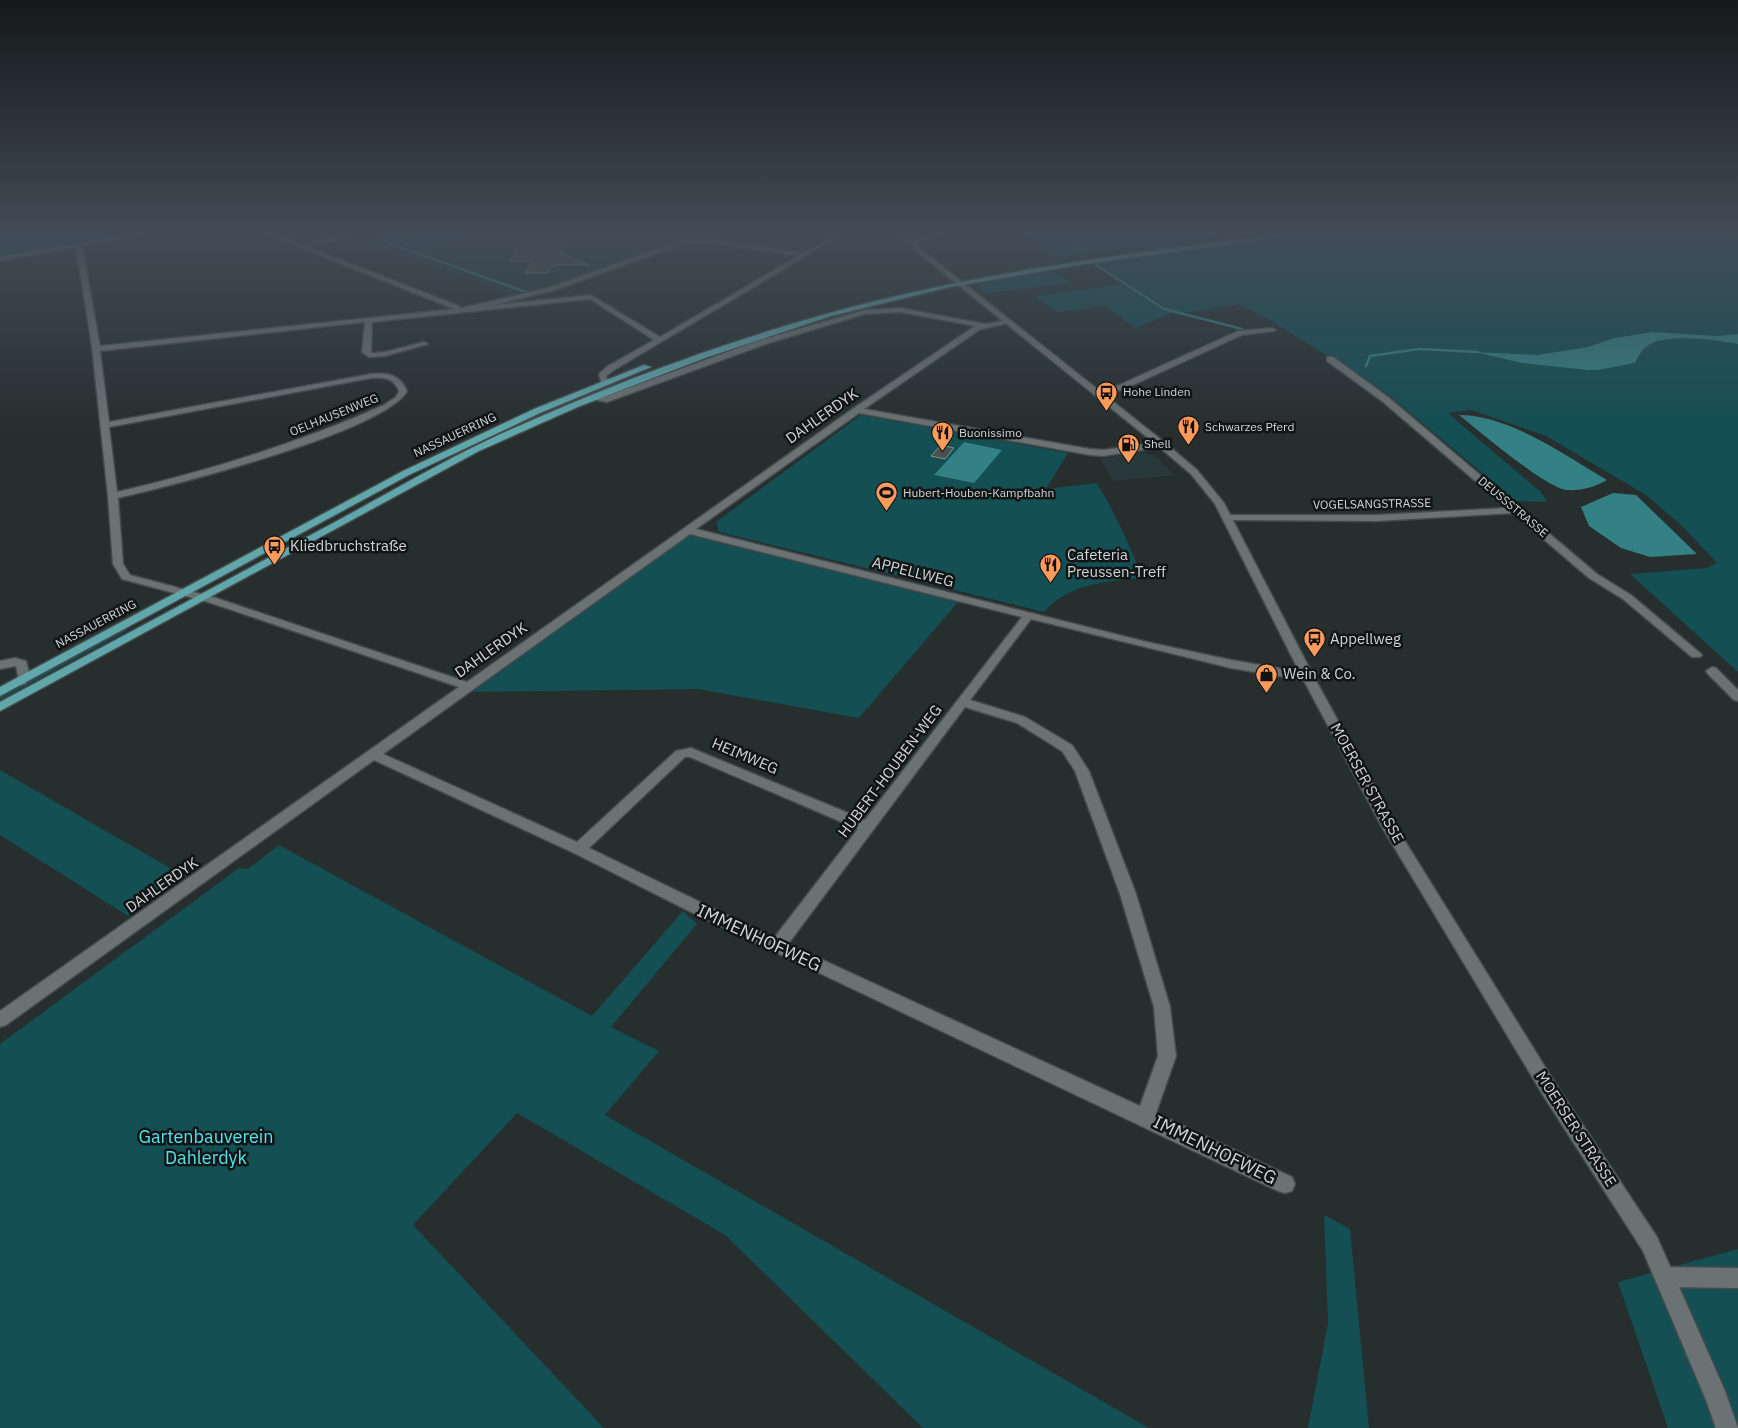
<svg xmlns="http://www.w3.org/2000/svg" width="1738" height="1428" font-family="'IBM Plex Sans',sans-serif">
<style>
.built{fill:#29393a}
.green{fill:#134f53}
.water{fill:#338085}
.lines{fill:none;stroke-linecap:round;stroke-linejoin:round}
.stream{stroke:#338085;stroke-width:2.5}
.building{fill:#485050;stroke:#879090}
.minor-casing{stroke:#454b4c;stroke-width:3}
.secondary-casing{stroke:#454b4c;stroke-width:3}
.primary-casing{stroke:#454b4c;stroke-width:3}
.minor{fill:#6a7273;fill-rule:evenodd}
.secondary{fill:#6a7273;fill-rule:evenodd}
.primary{fill:#60a7ac;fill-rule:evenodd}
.labels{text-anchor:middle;stroke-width:5;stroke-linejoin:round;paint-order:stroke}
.far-poi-label{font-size:12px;fill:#d0d5d6;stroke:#121515;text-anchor:start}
.far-street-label{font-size:12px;fill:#d0d5d6;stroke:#121515}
.street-label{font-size:15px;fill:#d0d5d6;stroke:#121515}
.poi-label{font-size:15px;fill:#d0d5d6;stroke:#121515;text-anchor:start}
.near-street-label{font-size:18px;fill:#d0d5d6;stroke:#121515}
.near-park-label{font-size:18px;fill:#51e5f0;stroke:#121515}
</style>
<rect width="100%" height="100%" fill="#262e2e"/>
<path class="built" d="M403,231h302l-4,7 -12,-2 -170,61 -155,-56z
M1141,452l13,3 20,20 -61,6 -13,-22z"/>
<path class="green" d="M0,231h113l-6,6 -107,18z
M423,231h59l-70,18 -25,-9z
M966,231h297l-208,26 -19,-9 11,-7 -47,-8 -28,3z
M1330,231h408v103l-20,2 -65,-4 -39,6 -26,9 -51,8 -36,-1 21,9 65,7h11l37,-7c3,-6 6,-12 11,-16 17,-15 70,-7 92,-3v328l-108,-98 76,-6 11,-5 -35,-37 -36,-31 -100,-59 -74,-26 -24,3 94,80 5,9 -31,-1 -131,-109 -112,-70 -34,-18 -56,9 56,15 -65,-16 -38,16 -32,-22 -47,6 -22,-16 88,-12 -31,-21z
M1054,271l17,12 -85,10 -9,-6c7,-8 63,-13 77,-16z
M861,415l207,38 -22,36 51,-6c18,31 33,61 45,95 -35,3 -74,6 -98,34l-325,-80 -3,-10z
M690,535l268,67 -99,116 -161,-29 -226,3z
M126,629l2,1 -128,70v-3z
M0,770l184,106 -56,40 -128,-81z
M279,845l313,171 91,-105 14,13 -86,103 48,24 -54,64 544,313h-226l-198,-193 -208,-122 -104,112 191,203h-604v-384l239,-176 9,1z
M1324,1215l26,14 19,199h-61l20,-105z
M1738,1249v179h-70l-50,-146z"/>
<path class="water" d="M1653,332l65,4 20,-2v10c-22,-4 -75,-12 -92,3 -5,4 -8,10 -11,16l-37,7h-11l-65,-7 -47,-11 62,3 51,-8 26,-9z
M1459,415c50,0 106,40 148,65 -12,7 -26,11 -40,10 -21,-2 -88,-59 -108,-75z
M964,442l38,8 -28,33 -40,-8z
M1613,493l23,2 61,59 -47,3 -29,-9 -32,-22 -8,-19z"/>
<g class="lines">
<path class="stream" d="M406,231l-24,6 -2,3 146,52
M1066,231l17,20
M1096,265l68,44 78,20
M1366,366l4,-10 49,-7 59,3"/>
</g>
<path class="building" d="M527,231h19l-4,10 24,-1 -6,13 29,12h-31l-7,2 -3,6h-23l8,-12h-23z
M941,445l13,3 -9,11 -14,-3z"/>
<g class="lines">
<defs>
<path id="minor" d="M149,231h15l-82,15 18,100 354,-37 -195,-78h9l34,13 56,-13h12l-63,16 152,59 2,2 87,-20 137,-49h26l92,14 37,-22h8l-234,139 -8,6 3,7 -4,2 -4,-2 -2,-9 9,-8 46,-26 -64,-41 -218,23 -1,31 14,-1 39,-10 4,2 -43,12 -16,1 -7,-5 3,-30 -265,29 9,71 262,-48c17,-2 29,1 36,17 -23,41 -237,95 -289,107l5,66 7,11 86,23 251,84 387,-274 121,-82 -75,-14 -35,2 -99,30 -159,58 -16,-3v-4l13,2 156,-57 105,-30 35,-2 85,16 24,-4 3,2 -33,8 -115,79 226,40 13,1 61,-8v4l-3,1 -58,9 -13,-1 -231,-42 -163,116 451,113 84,18 81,14 2,3 -2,3 -4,1 -77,-13 -200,-49 -61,81 55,17 47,28 17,26 47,123 34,113 6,49 -20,57 136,64 3,7 -3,7 -7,2 -7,-2 -589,-280 -115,-58 -200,-93 -368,265 -6,2v-16l459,-324 -251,-85 -86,-23 -9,-15 -5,-68 -16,-150 -16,-99 -76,14v-4zM686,243h25l87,13 -138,81 -69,-42 -97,10 58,-14zM371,378c13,-1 23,0 28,13l-3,6 -12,8c-86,38 -175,66 -267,87l-8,-65zM690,534l332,83 -157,203 -174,-72 -15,3 -99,91 -194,-88zM965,707l52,16 45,28 13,20 45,123 34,113 4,49 -18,50 -352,-162zM685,757h5l168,72 -84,109 -185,-90z
M940,231h9l-38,14 -5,-1z
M1272,328l4,2 -2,1 -32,4 -120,55 -27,3 -4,-2 4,-2 22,-3 121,-55z
M1327,357h6l55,40 209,177 34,21 69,58 2,2 -2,2h-8l-69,-58 -34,-21 -76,-65 -136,8 -152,-1 -2,-2 5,-3h149l130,-7 -125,-107 -55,-40z
M15,658l11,3 4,15 -5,8 -4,1 -6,-4 3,-5 -2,-10 -16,3v-8z
M1712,667l4,1 22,22v11l-4,-1 -26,-26 -2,-3z
M1664,1267l74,1v20l-74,-1 -7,-3 -3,-7 3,-7z"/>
<path id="secondary" d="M891,231h7l266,211 33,28 27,33 90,174 81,148 160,258 102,154 68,154 13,37h-22l-10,-28 -63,-149 -100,-156 -161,-268 -80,-150 -87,-173 -24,-30 -33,-28z"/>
<path id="primary" d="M1304,231h19l-250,35 -123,21 -119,29 -126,42 -125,48 -101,45 -479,260v-9c112,-60 223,-120 335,-180 52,-28 102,-58 155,-83 108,-50 222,-93 336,-125 156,-44 318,-62 478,-83z
M644,365l7,2 -111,46 -131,62 -409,221v-9l403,-216 131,-62z"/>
</defs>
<use href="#minor" class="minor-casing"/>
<use href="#secondary" class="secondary-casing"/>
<use href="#primary" class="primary-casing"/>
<use href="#minor" class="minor"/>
<use href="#secondary" class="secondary"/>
<use href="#primary" class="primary"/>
</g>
<linearGradient id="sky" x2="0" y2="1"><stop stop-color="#151919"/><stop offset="0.54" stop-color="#414c57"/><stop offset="1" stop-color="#414c57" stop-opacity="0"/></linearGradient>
<rect width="1738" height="431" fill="url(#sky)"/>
<defs>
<symbol id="bus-pin" viewBox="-11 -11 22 30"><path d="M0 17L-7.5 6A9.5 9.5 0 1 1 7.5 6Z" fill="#ff9b5a" stroke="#121515"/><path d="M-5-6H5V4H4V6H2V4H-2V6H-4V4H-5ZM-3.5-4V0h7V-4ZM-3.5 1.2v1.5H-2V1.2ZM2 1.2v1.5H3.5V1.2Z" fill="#111"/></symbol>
<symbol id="restaurant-pin" viewBox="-11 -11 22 30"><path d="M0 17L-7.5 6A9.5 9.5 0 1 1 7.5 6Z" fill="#ff9b5a" stroke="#121515"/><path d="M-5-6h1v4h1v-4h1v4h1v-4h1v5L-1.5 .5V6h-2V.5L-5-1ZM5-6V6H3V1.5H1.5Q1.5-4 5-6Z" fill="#111"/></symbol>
<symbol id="fuel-pin" viewBox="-11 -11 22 30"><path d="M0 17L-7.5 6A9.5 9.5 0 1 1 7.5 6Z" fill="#ff9b5a" stroke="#121515"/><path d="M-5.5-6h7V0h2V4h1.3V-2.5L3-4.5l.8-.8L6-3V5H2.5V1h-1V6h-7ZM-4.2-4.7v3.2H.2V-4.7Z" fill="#111"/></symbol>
<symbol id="stadium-pin" viewBox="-11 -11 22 30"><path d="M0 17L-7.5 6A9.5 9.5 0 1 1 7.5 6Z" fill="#ff9b5a" stroke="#121515"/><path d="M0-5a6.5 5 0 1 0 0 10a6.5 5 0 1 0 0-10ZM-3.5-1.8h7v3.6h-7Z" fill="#111"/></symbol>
<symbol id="shop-pin" viewBox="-11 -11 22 30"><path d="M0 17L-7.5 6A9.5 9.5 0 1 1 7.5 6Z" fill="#ff9b5a" stroke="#121515"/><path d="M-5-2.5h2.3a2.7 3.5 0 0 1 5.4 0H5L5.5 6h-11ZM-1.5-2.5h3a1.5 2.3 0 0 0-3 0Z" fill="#111"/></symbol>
</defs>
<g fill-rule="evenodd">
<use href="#bus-pin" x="1094" y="380" width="25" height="34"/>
<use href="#restaurant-pin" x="1176" y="414" width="25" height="34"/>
<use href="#restaurant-pin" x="930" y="420" width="25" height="34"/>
<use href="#fuel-pin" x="1116" y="432" width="25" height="34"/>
<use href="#stadium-pin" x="874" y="480" width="25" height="34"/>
<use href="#bus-pin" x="262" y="534" width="25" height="34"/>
<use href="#restaurant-pin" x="1038" y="552" width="25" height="34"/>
<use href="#bus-pin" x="1302" y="626" width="25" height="34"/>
<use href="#shop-pin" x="1254" y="662" width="25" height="34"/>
</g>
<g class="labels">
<g class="far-poi-label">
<text x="1123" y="396">Hohe Linden</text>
<text x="1205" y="431">Schwarzes Pferd</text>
<text x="959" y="437">Buonissimo</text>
<text x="1144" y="448">Shell</text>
<text x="903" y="497">Hubert-Houben-Kampfbahn</text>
</g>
<g class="far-street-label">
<text transform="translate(334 415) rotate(-22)" y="4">OELHAUSENWEG</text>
<text transform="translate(455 435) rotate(-25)" y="4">NASSAUERRING</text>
<text transform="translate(1372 504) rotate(-1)" y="4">VOGELSANGSTRASSE</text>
<text transform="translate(1513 507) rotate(40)" y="4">DEUSSSTRASSE</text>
<text transform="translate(96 624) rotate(-28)" y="4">NASSAUERRING</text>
</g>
<g class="street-label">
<text transform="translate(822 416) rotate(-35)" y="5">DAHLERDYK</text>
<text transform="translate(913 572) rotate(14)" y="5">APPELLWEG</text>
<text transform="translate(491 650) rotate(-35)" y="5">DAHLERDYK</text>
<text transform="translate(745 756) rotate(23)" y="5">HEIMWEG</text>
<text transform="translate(890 771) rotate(-53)" y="5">HUBERT-HOUBEN-WEG</text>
<text transform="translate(1367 783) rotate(61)" y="5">MOERSER STRASSE</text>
<text transform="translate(162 885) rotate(-35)" y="5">DAHLERDYK</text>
<text transform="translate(1576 1129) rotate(57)" y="5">MOERSER STRASSE</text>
</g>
<g class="poi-label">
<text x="290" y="551">Kliedbruchstraße</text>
<text x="1067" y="560">Cafeteria<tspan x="1067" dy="17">Preussen-Treff</tspan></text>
<text x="1330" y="644">Appellweg</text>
<text x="1283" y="679">Wein &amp; Co.</text>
</g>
<g class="near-street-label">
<text transform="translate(759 938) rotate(25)" y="6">IMMENHOFWEG</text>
<text transform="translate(1215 1150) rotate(26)" y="6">IMMENHOFWEG</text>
</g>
<g class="near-park-label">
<text x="206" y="1143">Gartenbauverein<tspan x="206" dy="21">Dahlerdyk</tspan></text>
</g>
</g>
</svg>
